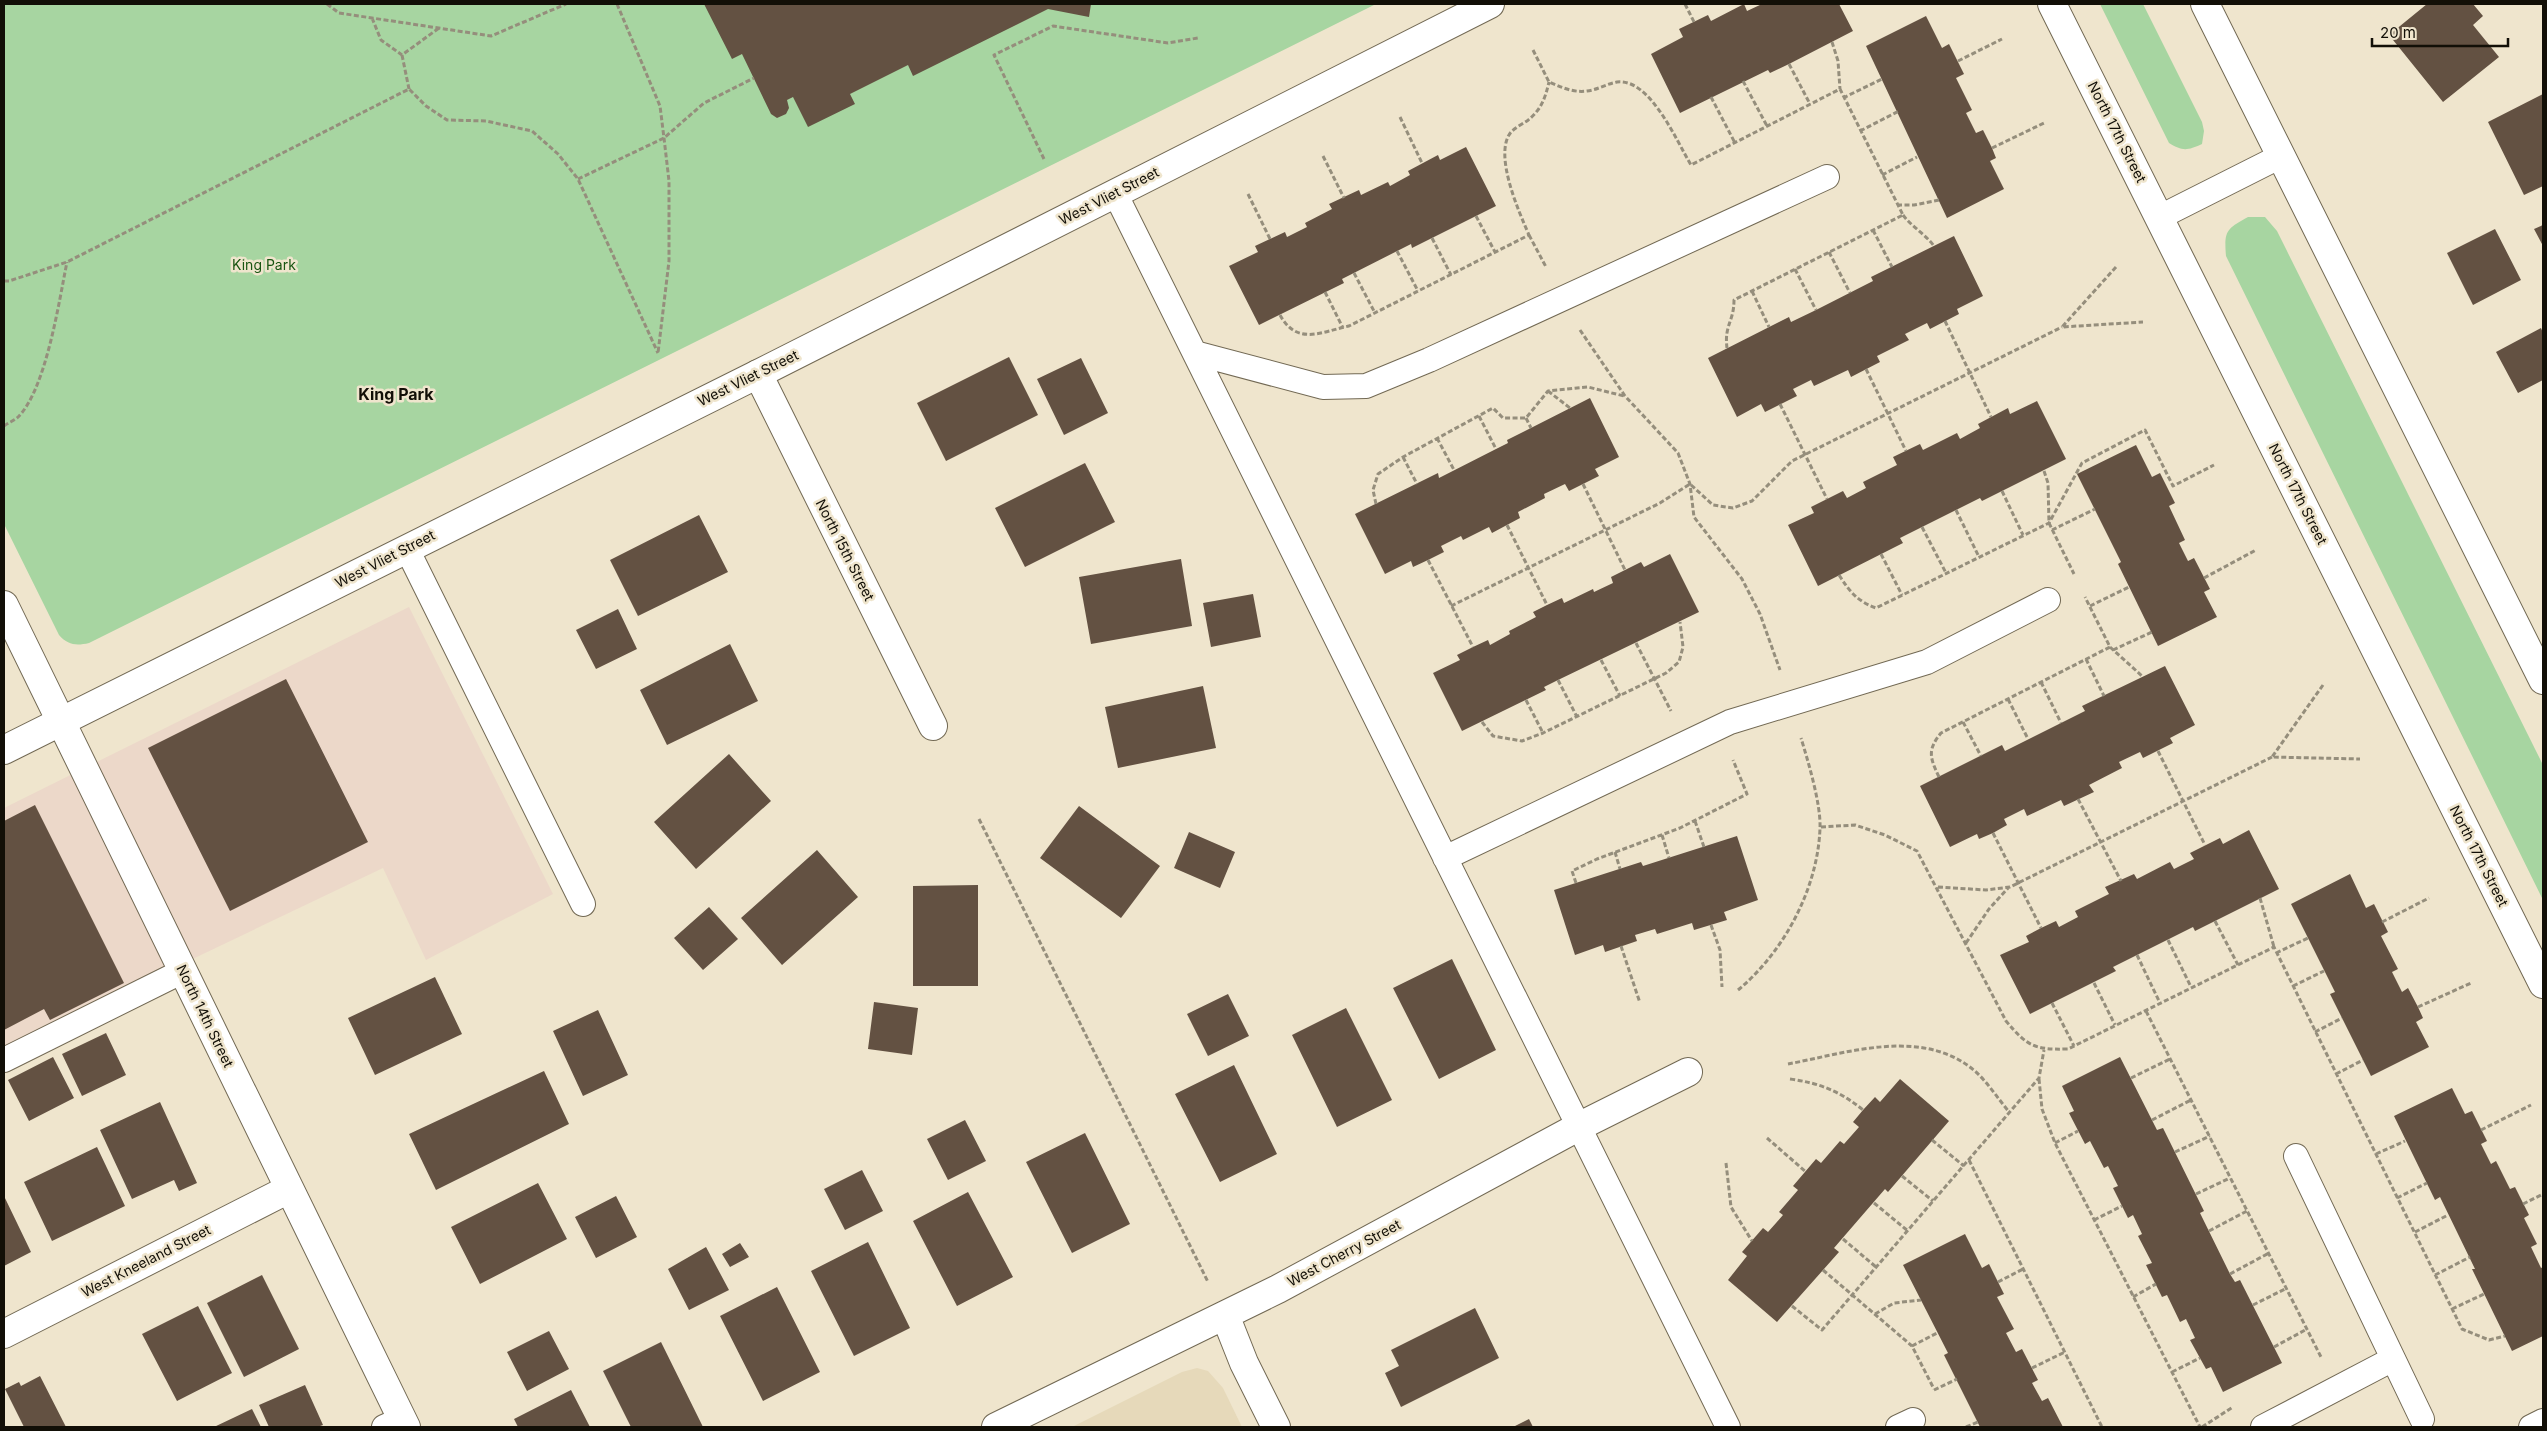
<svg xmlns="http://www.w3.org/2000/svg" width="2547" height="1431" font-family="Inter,sans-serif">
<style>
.commercial{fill:#ecd8c9}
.built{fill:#e6d9ba}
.green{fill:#a7d5a1}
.building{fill:#635142}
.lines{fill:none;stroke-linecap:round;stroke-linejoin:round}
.lane-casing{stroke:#726954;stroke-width:26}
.street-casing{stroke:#726954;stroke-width:30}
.secondary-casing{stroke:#726954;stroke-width:30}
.path{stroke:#958e7c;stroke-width:3;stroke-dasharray:5 2.5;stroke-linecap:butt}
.lane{stroke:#fff;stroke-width:24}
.street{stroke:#fff;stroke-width:28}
.secondary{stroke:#fff;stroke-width:28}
.labels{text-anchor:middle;stroke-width:5;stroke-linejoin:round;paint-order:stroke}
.street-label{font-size:14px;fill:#120f07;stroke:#efe5cd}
.park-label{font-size:14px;fill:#195512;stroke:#efe5cd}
.quarter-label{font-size:16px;font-weight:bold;fill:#120f07;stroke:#efe5cd}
</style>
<rect width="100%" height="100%" fill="#efe5cd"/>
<path class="commercial" d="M409,607l144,287 -127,66 -43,-92 -379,181v-241z"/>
<path class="built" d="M1197,1368l11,3 15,17 19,39h-170l110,-55z"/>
<path class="green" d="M4,4h1372l-1287,639c-13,3 -21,2 -30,-8l-55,-111z
M2100,4h43l59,118 2,9 -2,13c-15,7 -20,7 -33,-1z
M2248,217h17l12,14 266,534v135l-317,-644c-2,-25 0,-27 22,-39z"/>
<path class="building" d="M704,4h387l-2,13 -41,-8 -135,67 -5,-11 -58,29 5,10 -47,23 -15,-30 -6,3 2,8 -3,6 -9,4 -6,-4 -29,-60 -10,5z
M1744,4l3,7 15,-7h77l14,27 -64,33 -19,9 -2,-3 -88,43 -29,-59 32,-17 -4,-8 29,-14 3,6z
M2427,4h46l10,12 -10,9 26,32 -56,45 -54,-67z
M1926,16l16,32 7,-4 15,30 -8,4 16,32 -6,3 10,20 7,-3 9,18 4,10 -6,3 14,28 -57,29 -81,-172z
M2543,94v92l-19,9 -36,-73z
M1466,147l30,59 -84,42 -1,-4 -69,35 2,4 -85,42 -30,-59 29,-14 -3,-6 30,-14 2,5 20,-10 -2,-4 27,-14 -3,-5 30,-14 2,5 27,-13 2,4 20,-11 -2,-4 30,-16 2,5z
M2543,225v21l-9,-17z
M2495,229l26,51 -48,25 -26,-52z
M1954,236l29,60 -26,13 2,5 -29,15 -3,-6 -22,11 4,6 -32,16 3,6 -29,15 -3,-7 -34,16 -3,-6 -18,9 4,7 -32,16 -4,-8 -24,13 -29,-59 81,-41 2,5 25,-12 57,-29 -2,-4z
M2541,328l2,5v47l-25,13 -22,-41z
M1009,357l29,58 -92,46 -29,-58z
M1081,358l27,55 -44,22 -27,-56z
M1590,398l29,59 -24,12 4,7 -30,15 -4,-7 -21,10 1,4 -27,14 2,6 -28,15 -3,-6 -26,13 -2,-4 -20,10 3,6 -16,8 -15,7 -2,-6 -26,13 -30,-60 83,-41 1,5 57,-29 12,-6 -1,-3z
M2037,401l29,58 -84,42 -2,-3 -80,40 3,5 -85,43 -30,-61 26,-12 -3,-6 32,-16 4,7 19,-10 -3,-6 34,-17 -4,-8 27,-13 3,6 34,-17 3,6 20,-11 -2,-4 30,-16 2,6z
M2136,445l16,32 8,-4 15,30 -6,3 16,34 -6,3 9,18 6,-3 16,31 -6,3 13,25 -59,29 -40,-82 3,-2 -44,-88z
M1085,463l30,59 -90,45 -30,-59z
M699,515l29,57 -90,44 -28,-56z
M1670,554l29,58 -141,68 -14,7 2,3 -84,41 -29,-58 27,-13 -3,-5 16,-8 15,-7 2,5 20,-11 -1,-3 27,-14 -3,-5 14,-7 15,-7 2,5 29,-14 1,3 19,-9 -2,-6 30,-15 3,5z
M1181,559l11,67 -101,18 -12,-67z
M1253,594l8,43 -50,10 -8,-44z
M618,609l19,40 -41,20 -20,-39z
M730,644l28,57 -91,44 -27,-55z
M2165,666l30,59 -25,13 3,5 -30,15 -3,-6 -21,10 3,6 -33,17 5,7 -30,14 -3,-6 -34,16 -3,-7 -20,10 3,6 -14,8 -14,6 -2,-5 -27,13 -30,-61 82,-41 3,6 80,-40 -3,-5z
M286,679l82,163 -138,69 -82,-163z
M1203,686l13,62 -98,20 -13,-61z
M729,754l42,47 -75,68 -42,-47z
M35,805l89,178 -74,37 -6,-11 -40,21v-209z
M1079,806l81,60 -39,52 -81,-60z
M2249,830l30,59 -84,42 -2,-4 -80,40 3,4 -86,43 -30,-59 29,-13 -3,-6 15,-8 15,-7 3,6 19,-10 -3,-6 34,-17 -4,-7 29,-13 3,5 33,-17 4,7 20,-10 -4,-6 30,-15 3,6z
M1189,832l46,20 -15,36 -46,-20z
M1737,836l21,64 -34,12 3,8 -33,10 -2,-7 -35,11 -2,-5 -20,6 2,6 -32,11 -2,-7 -28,10 -21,-65 87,-28 2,4z
M817,850l41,47 -76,68 -41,-47z
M2350,874l16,34 8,-4 14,28 -7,4 17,33 -6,3 10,20 6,-4 10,19 5,11 -7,4 13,25 -58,29 -41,-82 5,-2 -44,-88z
M978,885v101h-65v-100z
M709,907l29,32 -35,31 -29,-32z
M1452,959l44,91 -57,29 -46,-91z
M435,977l27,57 -87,41 -27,-57z
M1228,994l21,42 -41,20 -21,-42z
M874,1002l44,6 -6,47 -44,-6z
M1346,1008l46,92 -55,27 -45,-92z
M598,1010l30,65 -45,21 -30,-65z
M106,1033l20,42 -44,21 -20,-42z
M53,1057l21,41 -45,23 -21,-41z
M2120,1057l37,73 6,-2 41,83 -4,2 30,61 5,8 5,-2 42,83 -59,29 -12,-25 -5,2 -16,-29 5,-2 -9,-19 -6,3 -13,-27 -5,2 -16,-32 6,-2 -14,-27 4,-2 -9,-19 -5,3 -15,-30 5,-2 -10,-20 -4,2 -14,-27 -5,3 -16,-31 5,-2 -12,-25z
M1234,1065l43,89 -57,28 -45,-88z
M544,1071l25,53 -133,66 -27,-56z
M1900,1079l49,42 -61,71 -3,-3 -51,59 5,4 -62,70 -49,-42 19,-24 -5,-4 21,-24 5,4 15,-17 -4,-3 19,-22 -5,-4 23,-27 5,4 19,-22 4,3 15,-17 -6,-5 10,-12 12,-13 5,5z
M2452,1088l13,26 7,-3 15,30 -6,3 10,20 5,-3 14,28 5,-2 14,28 -5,3 13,26 -6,3 10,21 2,-1v69l-31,15 -40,-82h3l-35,-72 -5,3 -41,-84z
M160,1102l37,81 -18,8 -5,-11 -42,19 -32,-69z
M965,1120l21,41 -38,19 -21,-41z
M1085,1133l45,91 -58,29 -46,-91z
M97,1147l28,59 -73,35 -28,-59z
M862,1170l21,41 -38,19 -21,-41z
M538,1183l29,56 -87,45 -29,-57z
M968,1192l45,85 -56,29 -44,-85z
M4,1196l27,56 -27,14z
M616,1196l21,41 -41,21 -21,-41z
M1965,1234l17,34 7,-4 15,30 -7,3 17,32 -8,4 10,19 6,-3 16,31 -6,3 10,18 6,-3 15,29h-83l-36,-72 4,-2 -45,-88z
M868,1242l42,86 -56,28 -43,-85z
M740,1243l9,14 -19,10 -8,-13z
M706,1247l23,43 -40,20 -21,-41z
M262,1275l37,74 -55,28 -37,-74z
M777,1287l43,85 -57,29 -43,-85z
M198,1306l34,67 -55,28 -35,-67z
M1475,1308l24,50 -98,49 -16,-34 14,-7 -8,-16z
M549,1331l20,38 -42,22 -20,-39z
M661,1342l42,85h-72l-28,-56z
M40,1376l26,51h-42l-19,-38 14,-7 2,4z
M305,1385l18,40 -6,2h-48l-10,-22z
M571,1390l19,37h-72l-4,-8z
M252,1409l9,18h-47z
M1529,1419l4,8h-20z"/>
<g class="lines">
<defs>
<path id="lane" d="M1115,193l613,1234
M2160,217l121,-61
M1195,353l128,34 43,-1 63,-26 398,-183
M407,549l176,355
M1445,858l285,-136 197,-60 121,-62
M4,1060l179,-89
M2296,1156l126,263
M384,1427l18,-8
M1898,1427l15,-7
M2263,1427l130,-68
M2531,1427l12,-6"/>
<path id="street" d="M758,374l175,352
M4,605l402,822
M1225,1315l19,48 32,64
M4,1334l285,-145
M996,1427l282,-138 300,-162 110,-55"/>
<path id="secondary" d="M2052,4l491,980
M2205,4l338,676
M4,750l754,-376 732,-370"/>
</defs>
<use href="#lane" class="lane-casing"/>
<use href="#street" class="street-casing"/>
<use href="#secondary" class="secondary-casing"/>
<path class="path" d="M327,4l12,9 152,23 75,-32
M617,4l43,102 4,32 5,43v80l-11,92
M1685,4l9,18
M372,18l9,22 21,15 37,-27
M1832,42l6,19 2,28
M1533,50l16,32c12,5 24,11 38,9 10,-1 19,-7 30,-9 33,-4 59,58 74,83l149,-76 63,126 -169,85c0,22 -10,25 -7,48
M402,55l7,34
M1958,61l44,-22
M1789,64l21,40
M1743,81l24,45
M1711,97l24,46
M1843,98l39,-19
M1400,117l22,46
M1860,131l39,-20
M1992,148l52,-25
M1323,156l21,42
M1044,159l-50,-104 59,-29 115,17 30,-5
M1882,175l35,-18
M578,179l86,-41 40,-35 50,-25
M1248,194l22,45
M1897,205h17l25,-5
M1903,215c9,12 22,19 31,31
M1476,216l19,36
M1873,230l19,37
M1529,235l17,32
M1432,238l19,37
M1397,251l21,40
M1829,252l21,41
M2116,267l-54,60 81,-5
M1795,269l21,41
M1354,273l21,40
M4,281h5l58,-19 342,-173 17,17 21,14 39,1 46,10 26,23 20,25 80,174
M1752,291l17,36
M1325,292l18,36
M1280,315c17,31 41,17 69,11l180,-91c-10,-23 -36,-81 -18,-103 4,-4 11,-8 16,-11 14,-11 18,-22 22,-39
M1945,321l46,96
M1580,330l45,66 53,57 12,31 4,33 48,62 18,35 20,56
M1866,369l40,82
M1548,391l22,17
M1780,404l47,95
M1479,416l17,33
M1526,418l5,10
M4,426c4,-3 9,-5 13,-8 29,-27 42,-117 50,-156
M1437,438l17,32
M1403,457l14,27
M2044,471l4,12 1,40 25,51
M1583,484l42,86
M2002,491l21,44
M1376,504l-3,-14 5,-16 25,-17 90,-49 10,10h23l22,-27 40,-4 36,9
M1956,510l23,47
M1507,525l40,80
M1922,527l24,46
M2052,530l43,-21
M1881,554l21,41
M1428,560l45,87
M1839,575c11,17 18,26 37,33l173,-85 33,-60 63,-33 28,56 41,-21
M2204,578l52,-28
M1451,606l209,-103 30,-19 23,21 20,3 19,-7 40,-40 270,-134
M2090,606l39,-19
M1636,643l35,68
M2110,647l32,29
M2113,650l39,-18
M2086,659l18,37
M1601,660l19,36
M1558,680l19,37
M2041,682l20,41
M2323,685l-51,72 88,2
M2008,699l20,40
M1526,700l17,33
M1482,722l11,14 29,5 21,-8 123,-60 13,-11 4,-15 -3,-25
M1963,722l18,34
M2158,751l47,94
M1939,777c-9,-19 -12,-27 2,-44l169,-86 -25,-50
M2078,799l43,82
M979,819l229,463
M1695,821l9,26
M1821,827l34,-2 30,10 32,16 89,170c21,25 28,29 62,28l206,-102 188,382 27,11 16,-4
M1993,833l48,95
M1662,835l7,23
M1615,852l5,17
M1576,883l-4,-12 25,-12 83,-31 67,-34 -14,-34
M1938,887l48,3 24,-3 262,-130
M2260,898l14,49
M2215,921l23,44
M2382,922l47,-24
M1711,925l9,25 2,37
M2168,940l23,47
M1966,943l23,-34 20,-22
M1621,946l19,57
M2276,953l32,-15
M2137,955l23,48
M2094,983l21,42
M2293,986l31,-15
M1738,990c46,-38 80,-102 82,-162 1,-24 -12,-67 -19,-90
M2052,1003l22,43
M2418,1007l53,-24
M2146,1011l175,346
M2315,1032l27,-14
M1788,1064c59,-11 136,-38 188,8 12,11 23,28 34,41
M2336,1074l27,-14
M2131,1078l39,-19
M1790,1079c29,4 50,12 73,31
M2039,1079l3,30 13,34 145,284
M2152,1120l39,-20
M2481,1130l50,-25
M1767,1138l39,34
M1932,1140l32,26
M2055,1143l23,-12
M2175,1152l35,-16
M2376,1154l29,-13
M1969,1160l133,267
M1726,1163l5,44 21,34
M1902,1176l31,25
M2196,1194l34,-16
M2397,1198l30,-15
M1874,1203l34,28
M2523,1204l20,-10
M2094,1220l28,-14
M2209,1231l38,-20
M2415,1232l33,-17
M1843,1239l33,28
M1823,1270l89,76 22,43
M2230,1274l39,-21
M2435,1275l35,-18
M1998,1282l25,-13
M2133,1297l23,-13
M2253,1305l34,-17
M1792,1306l30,24 217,-252 5,-28
M2452,1309l32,-15
M1875,1314l19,-11 27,-3
M1912,1346l25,-13
M2274,1347l33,-18
M2032,1368l33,-16
M2172,1372l28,-14
M1934,1390l23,-11
M1966,1427l12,-5
M2202,1427l31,-20"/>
<use href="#lane" class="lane"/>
<use href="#street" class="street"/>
<use href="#secondary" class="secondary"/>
</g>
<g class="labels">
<g class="street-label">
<text transform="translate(2117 132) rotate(63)" y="5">North 17th Street</text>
<text transform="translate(1109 196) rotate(-27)" y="5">West Vliet Street</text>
<text transform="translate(748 378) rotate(-26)" y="5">West Vliet Street</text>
<text transform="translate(2298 494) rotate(63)" y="5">North 17th Street</text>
<text transform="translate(845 550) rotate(63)" y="5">North 15th Street</text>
<text transform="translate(385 559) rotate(-27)" y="5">West Vliet Street</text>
<text transform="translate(2479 856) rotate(63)" y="5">North 17th Street</text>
<text transform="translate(205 1016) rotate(64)" y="5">North 14th Street</text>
<text transform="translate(1344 1253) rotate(-28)" y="5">West Cherry Street</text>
<text transform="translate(146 1261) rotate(-27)" y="5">West Kneeland Street</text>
</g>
<g class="park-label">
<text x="264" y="270">King Park</text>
</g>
<g class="quarter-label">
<text x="396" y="400">King Park</text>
</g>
</g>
<rect width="2547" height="1431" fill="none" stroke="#120f07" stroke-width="10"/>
<path d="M2372 38v8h136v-8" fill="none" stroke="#120f07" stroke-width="2.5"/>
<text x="2380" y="38" font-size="15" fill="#120f07" stroke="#efe5cd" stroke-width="4" paint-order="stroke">20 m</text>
</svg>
